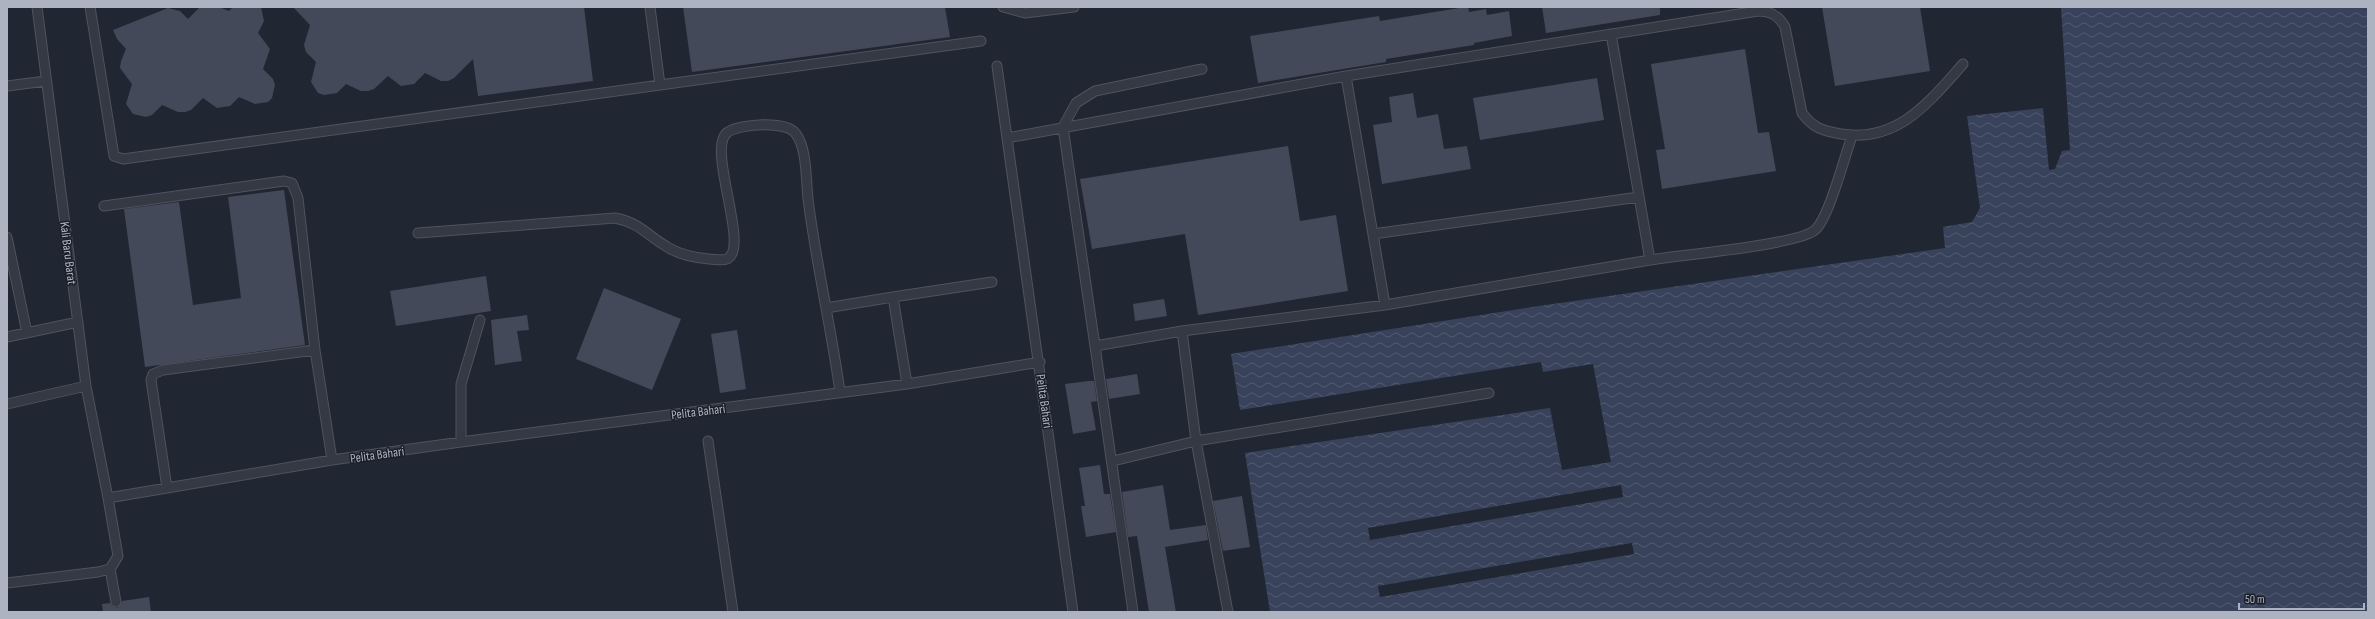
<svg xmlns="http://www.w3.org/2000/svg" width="2375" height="619" font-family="'Sofia Sans Condensed',sans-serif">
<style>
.water{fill:url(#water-waves)}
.pier{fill:#212633}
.building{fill:#434958}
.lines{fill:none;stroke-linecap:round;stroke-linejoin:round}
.lane-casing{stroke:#4f535f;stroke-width:11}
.lane{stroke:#343944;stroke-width:9}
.labels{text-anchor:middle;stroke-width:3;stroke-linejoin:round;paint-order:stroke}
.street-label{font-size:13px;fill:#aeb3c1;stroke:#1a1e28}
</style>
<defs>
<pattern id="water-waves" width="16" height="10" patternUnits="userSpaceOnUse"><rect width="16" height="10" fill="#38425b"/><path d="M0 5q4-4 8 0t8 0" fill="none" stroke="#525b71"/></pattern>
</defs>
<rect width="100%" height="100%" fill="#212633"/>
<path class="water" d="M2061,7h307v605h-1098l-25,-159 305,-45 12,62 49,-8 -18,-98 -50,8 -2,-10 -301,48 -9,-56 301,-47 413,-59 -2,-21 29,-5 8,-14 -13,-92 76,-8 6,62 6,-1 7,-18 8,-1z"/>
<path class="pier" d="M1621,485l2,12 -253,43 -2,-12z
M1632,543l2,11 -254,43 -2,-11z"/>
<path class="building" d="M200,7h19l10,4 4,-4h28l3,14 -6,12 12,16 -7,20 10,10 2,6 -3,13 -4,4 -13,2 -16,-7 -9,9 -13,2 -14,-10 -12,12 -6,2h-7l-16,-7 -10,10 -6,2 -13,-3 -7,-10 6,-20 -12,-16 1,-7 5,-12 -9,-10 -4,-9 55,-22 12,3 8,8z
M293,7h291l9,74 -115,15 -5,-37 -19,19 -6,3h-7l-16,-8 -11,11 -13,2 -13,-10 -14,13 -6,2h-7l-15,-7 -9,9 -13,2 -6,-2 -7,-11 5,-20 -10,-10 -2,-7 6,-20z
M683,7h262l5,30 -258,35z
M1465,7h3l1,5 17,-3 1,6 22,-4 3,25 -38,7v2l-88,14v3l-128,21 -8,-47 129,-20 1,5z
M1542,7h118v8l-114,18z
M1822,7h98l10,64 -95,15z
M1745,49l13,84 11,-1 7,39 -114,18 -6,-39 9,-1 -14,-85z
M1597,78l7,42 -124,20 -7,-42z
M1413,93l4,25 21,-4 6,35 23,-3 4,23 -89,15 -9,-59 19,-3 -3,-25z
M1288,146l12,75 36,-6 12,76 -150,24 -13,-81 -93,15 -12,-70z
M284,190l21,155 -160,22 -21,-158 55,-7 14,103 48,-7 -13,-101z
M486,276l5,35 -95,15 -6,-35z
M604,288l77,31 -29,71 -76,-31z
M1164,299l3,17 -32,5 -2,-17z
M527,315l2,15 -12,1 5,30 -27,4 -4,-45z
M737,330l9,59 -26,4 -9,-59z
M1137,374l3,20 -31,5 -3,-20z
M1088,381h6l3,20 -6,1 5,28 -23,4 -8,-50z
M1100,465l4,29h6l6,38 -30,5 -5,-31h4l-6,-38z
M1163,485l7,45 36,-5 2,15 -43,7 11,65h-27l-12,-76 -9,1 -6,-45z
M1242,496l8,51 -27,4 -10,-50z
M149,597l2,15h-48l-1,-8 8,-1 2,3 5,2 3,-2 2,-5z"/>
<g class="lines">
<defs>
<path id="lane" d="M90,7l24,149 9,3 537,-74 -10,-78
M1003,7l22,6 49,-6
M997,66l76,546
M1202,69l-107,22 -19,12 -13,24 32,219 87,-15 203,-26 265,-45 -39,-226
M1346,76l39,229
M660,85l321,-44
M7,86l39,-5
M1007,138l339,-62 412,-65c13,0 21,5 27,16l17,86c11,15 21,18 39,21 57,9 88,-32 122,-70
M104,206l180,-25 8,2 6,15 17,152 17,110
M418,233l197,-15c26,5 32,18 54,30 12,7 27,10 40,11 6,0 13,2 18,0 24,-11 -22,-113 1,-127 12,-8 59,-12 68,2 11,14 10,47 12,65 8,64 23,128 32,193
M1373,234l266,-37
M7,237l20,96
M1650,260c29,-5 148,-15 165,-30 14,-12 30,-75 37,-94
M893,297l99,-15
M826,308l67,-11 14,87
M1182,331l14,110 32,171
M7,337l71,-15
M1095,346l38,266
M7,404l79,-18
M708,441l25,171
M461,442v-58l19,-64
M1113,461l83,-20 293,-48
M167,488l-16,-108 2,-6 10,-4 152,-20
M108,498l224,-38 129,-18 446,-58 133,-22
M110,569l6,33
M7,583l91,-11 12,-3 8,-13 -10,-58 -22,-112 -49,-379"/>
</defs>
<use href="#lane" class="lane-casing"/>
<use href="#lane" class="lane"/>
</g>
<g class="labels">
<g class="street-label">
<text transform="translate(69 253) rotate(83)" y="5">Kali Baru Barat</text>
<text transform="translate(1045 401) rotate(82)" y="5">Pelita Bahari</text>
<text transform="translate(698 411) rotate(-7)" y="5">Pelita Bahari</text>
<text transform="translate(377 454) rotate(-8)" y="5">Pelita Bahari</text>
</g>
</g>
<rect width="2375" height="619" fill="none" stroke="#aeb3c1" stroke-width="16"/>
<path d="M2239 603v6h125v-6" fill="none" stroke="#aeb3c1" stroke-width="2"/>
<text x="2245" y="603" font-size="12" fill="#aeb3c1" stroke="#1a1e28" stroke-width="3" paint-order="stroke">50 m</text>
</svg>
